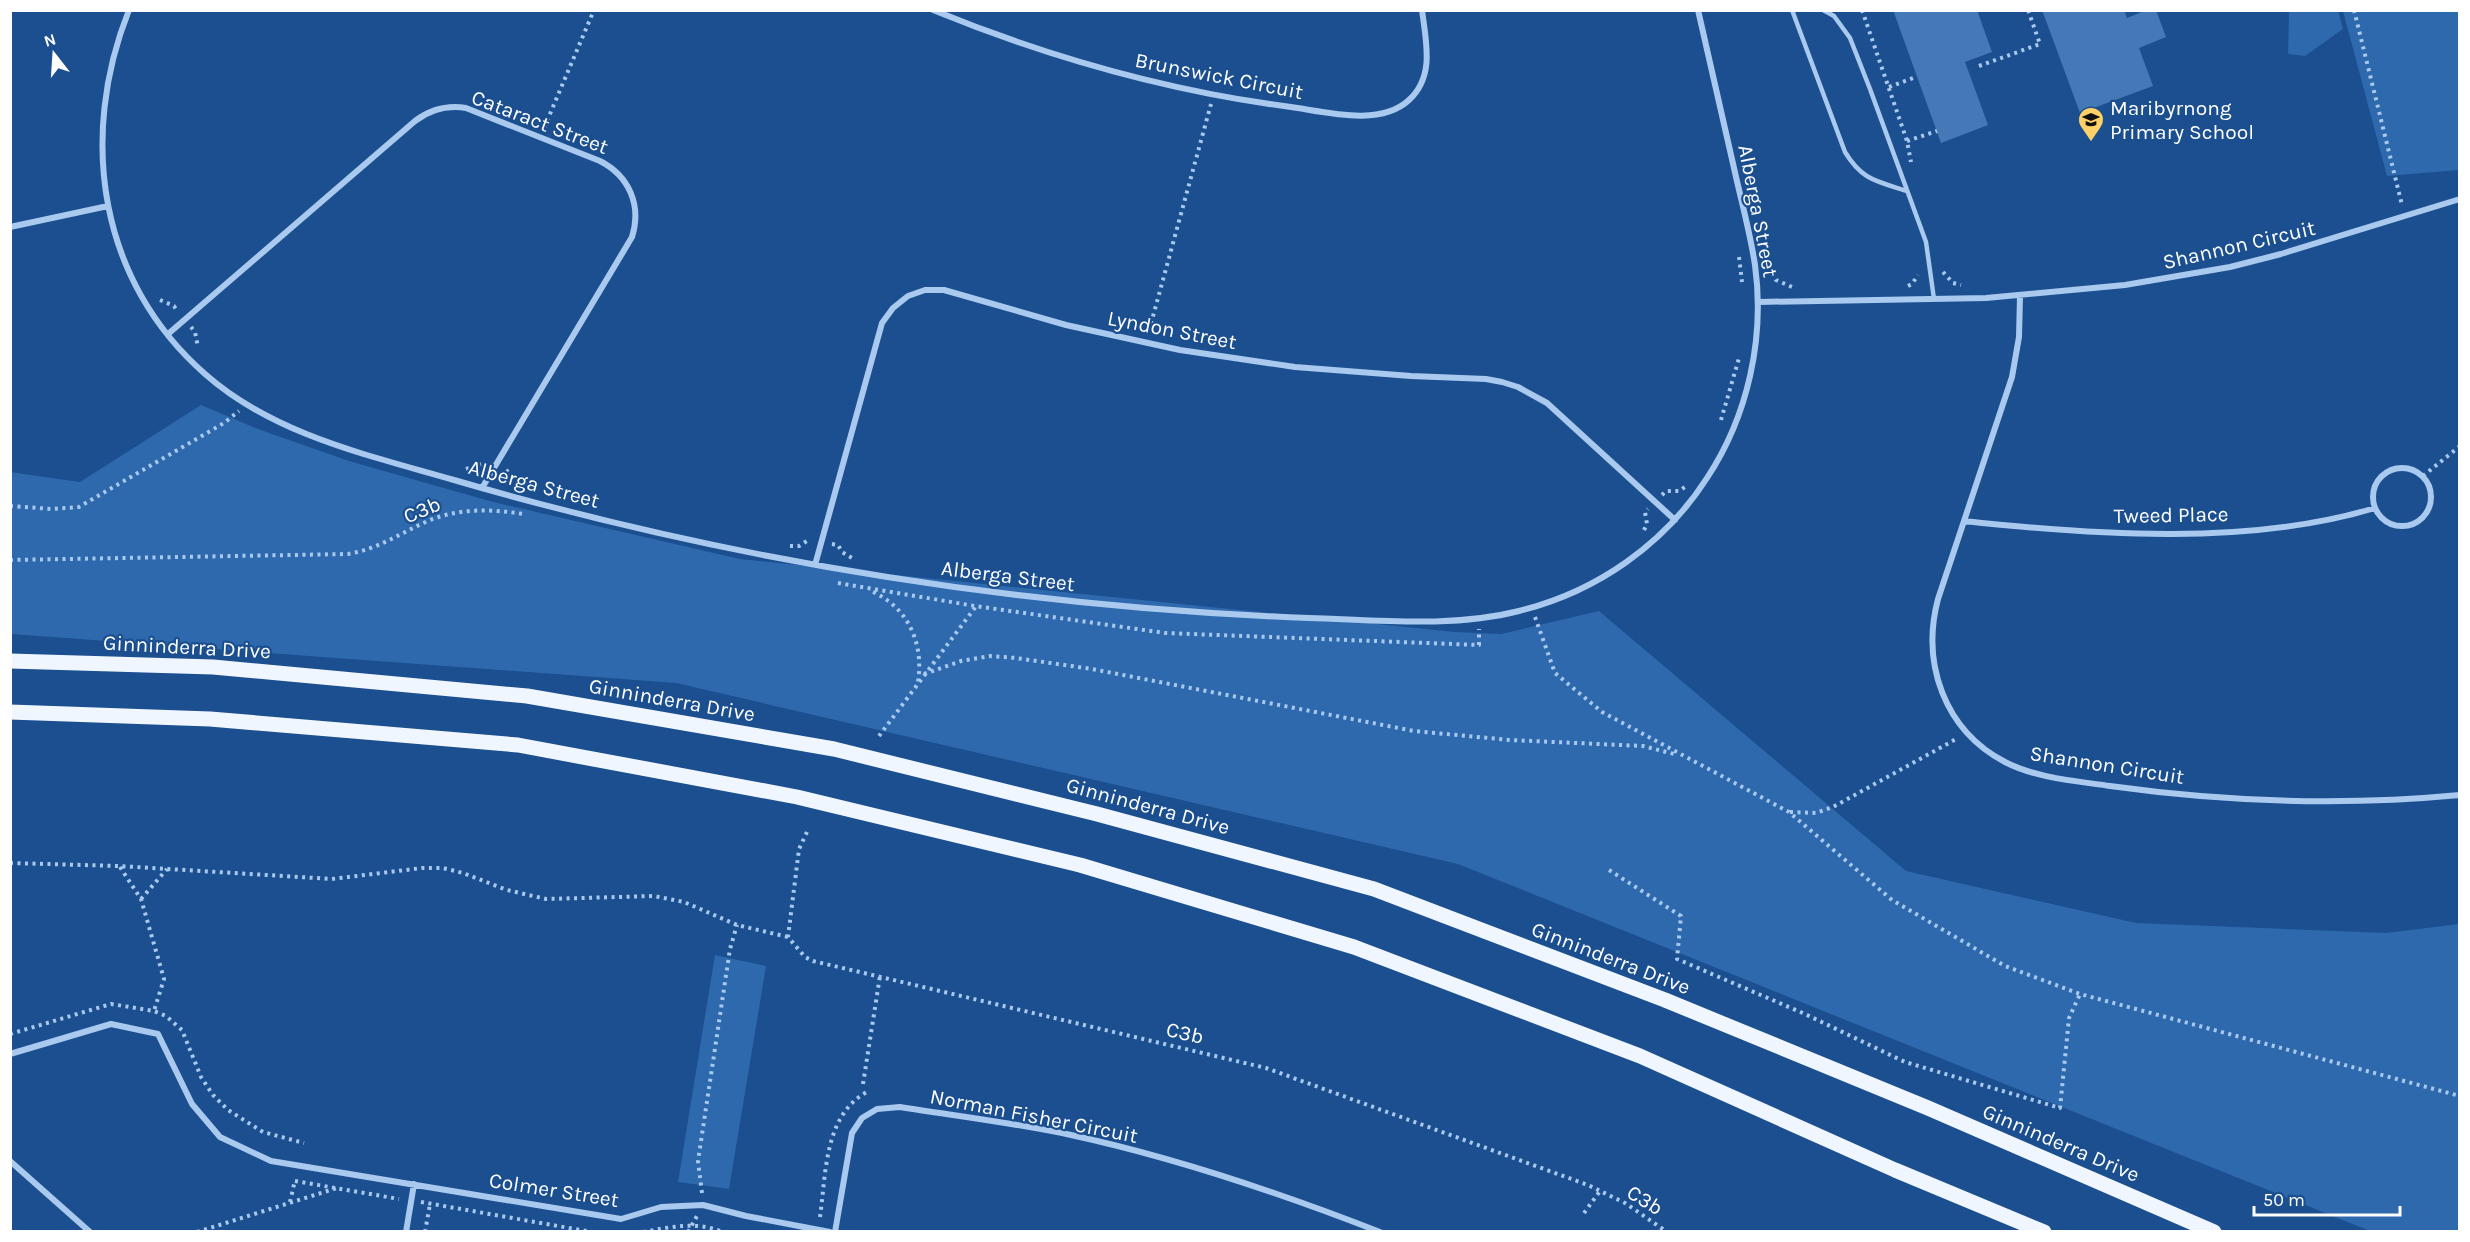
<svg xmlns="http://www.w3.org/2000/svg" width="2470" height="1242" font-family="Karla,sans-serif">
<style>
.green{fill:#2e69ad}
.building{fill:#4478b7}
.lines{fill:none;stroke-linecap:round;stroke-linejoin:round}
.path{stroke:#a9c9ee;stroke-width:4;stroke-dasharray:3 4.5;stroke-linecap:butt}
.lane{stroke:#a9c9ee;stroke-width:4.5}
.street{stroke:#a9c9ee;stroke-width:6}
.primary{stroke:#f0f6ff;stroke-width:15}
.labels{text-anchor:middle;stroke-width:4.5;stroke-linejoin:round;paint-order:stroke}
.street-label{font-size:21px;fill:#fff;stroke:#1b4f8f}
.poi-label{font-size:21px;fill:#fff;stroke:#1b4f8f;text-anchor:start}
</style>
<rect width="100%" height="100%" fill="#1b4f8f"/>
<path class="green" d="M2289,11h49l5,18 -38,27 -17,-2z
M2343,11h116v159l-72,6z
M201,405l57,24 91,32 144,41 247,57 715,73 46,2 98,-23 307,260 230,52 250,10 73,-9v307h-89l-912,-367 -782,-181 -665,-49 -1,-162 70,10z
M715,955l51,11 -37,223 -51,-7z"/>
<path class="building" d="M1893,10h84l15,42 -27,10 23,63 -47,18z
M2042,10h82l3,8 20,-8h9l10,27 -27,11 14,38 -73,27z"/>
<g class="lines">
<path class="path" d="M1862,10l45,131 4,21
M2354,10l48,195
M1979,66l61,-22 -12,-34
M1889,87l27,-10
M544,128l50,-118
M1907,141l30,-10
M1739,257l3,25
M1769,266l7,14 16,7
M1943,272l10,11 8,2
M1908,286l4,-2 6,-9
M160,300l14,6 4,6
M191,327l4,5 3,15
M1149,331l62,-227
M1721,420l18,-62
M466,469l15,-5
M506,470l17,15
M2423,476l37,-30
M1662,495l4,-4h13l6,-4
M10,506l42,3 27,-2 145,-84 15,-12
M1644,530l3,-6 -2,-12 3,-3
M832,544l6,1 4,7 10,6
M790,546h9l11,-7
M10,560l338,-6c31,-5 54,-22 82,-34 31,-12 61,-11 93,-6
M838,583l137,23 190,27 314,12v-16
M873,592c36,16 51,53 45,90
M1535,617l20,56 47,39 187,100 103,88 113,66 75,28 380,102
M924,674l37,-13 29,-5 26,2 76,11 322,62 96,9 133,6 31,8
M879,736l98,-131
M1790,812l26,1 17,-6 125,-69
M807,832l-8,17 -11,88 17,20 8,4 453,107 322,117 37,18 42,29
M10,863l109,3 213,13 90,-11h21l20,5 44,17 39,9 108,-3 30,6 53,23 51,12
M120,867l21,32 23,80 -10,32
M1609,870l72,46 -4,43 128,55 100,48 155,46 9,-90 11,-24
M141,899l26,-30
M10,1034l101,-30 43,7 12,5 16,14 19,47 12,18 15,15 35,22 41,11
M863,1084l17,-108
M295,1181l104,18
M702,1193l-4,-32 32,-212 7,-24
M290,1202l5,-22
M421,1202l171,30
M1584,1213l16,-22
M820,1217c6,-42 4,-102 47,-125
M197,1232l140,-44
M425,1232l5,-28
M643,1232c28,-5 53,-11 80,0
M688,1232l9,-16"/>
<path class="lane" d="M1792,10l53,142c17,28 31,29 62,39
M1823,10l11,6 16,22 20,51 56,153 8,57"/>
<path class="street" d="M129,10c-51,128 -30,271 76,364 69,61 163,81 249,106 278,81 566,127 855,138 69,2 143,10 210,-7 77,-19 145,-66 188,-133 41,-62 58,-140 48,-213 -5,-33 -14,-65 -21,-97 -12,-53 -24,-105 -36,-158
M933,10c115,47 235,81 358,97 35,5 89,20 118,-7 26,-24 17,-58 13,-90
M10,227l98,-21
M2020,296l-1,41 -7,40 -74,222c-17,64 6,131 67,163 31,16 71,19 105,24 116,16 233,20 350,9
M1758,302l228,-4 139,-13 105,-18 51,-13 179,-55
M168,334l247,-213c16,-12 32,-16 51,-13l134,53c29,15 42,44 32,76l-150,251
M2373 497a29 29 0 1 1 58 0a29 29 0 1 1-58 0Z
M1964,521c130,14 286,25 411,-13
M815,565l67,-242 11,-15 15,-12 17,-6h19l122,35 114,25 115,17 116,9 75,3 16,3 16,5 29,16 128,117
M10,1054l101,-30 47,10 34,70 28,33 51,24 350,58 40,-12 42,-2 43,11 84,16
M10,1161l80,71
M406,1232l8,-48
M835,1232l17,-99 10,-15 15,-9 23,-2c57,9 115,16 171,28 106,23 209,58 309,97"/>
<path class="primary" d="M10,661l203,6 314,29 307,53 263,65 277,75 291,111 263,108 286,124
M10,712l200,7 308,26 279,52 283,68 274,82 286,109 255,114 149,62"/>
</g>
<defs>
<symbol id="school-pin" viewBox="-11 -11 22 30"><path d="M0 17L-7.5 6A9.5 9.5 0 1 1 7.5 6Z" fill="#ffd166" stroke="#1b4f8f"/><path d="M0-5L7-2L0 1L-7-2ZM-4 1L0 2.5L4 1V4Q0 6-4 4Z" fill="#111"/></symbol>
</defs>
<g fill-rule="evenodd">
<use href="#school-pin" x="2076" y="105" width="30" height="40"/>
</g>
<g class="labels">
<g class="street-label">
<text transform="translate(1219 76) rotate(11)" y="7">Brunswick Circuit</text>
<text transform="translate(540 122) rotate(21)" y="7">Cataract Street</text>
<text transform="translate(1758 211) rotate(79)" y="7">Alberga Street</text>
<text transform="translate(2239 245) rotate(-13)" y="7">Shannon Circuit</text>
<text transform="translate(1172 330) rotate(11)" y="7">Lyndon Street</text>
<text transform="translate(534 484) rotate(15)" y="7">Alberga Street</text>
<text transform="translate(422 510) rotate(-23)" y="7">C3b</text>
<text transform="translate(2171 515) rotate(-1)" y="7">Tweed Place</text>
<text transform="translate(1008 576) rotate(7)" y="7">Alberga Street</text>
<text transform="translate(187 647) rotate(3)" y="7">Ginninderra Drive</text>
<text transform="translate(672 700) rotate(10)" y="7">Ginninderra Drive</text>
<text transform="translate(2107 765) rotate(9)" y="7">Shannon Circuit</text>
<text transform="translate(1148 806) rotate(15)" y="7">Ginninderra Drive</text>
<text transform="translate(1611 958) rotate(21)" y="7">Ginninderra Drive</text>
<text transform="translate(1185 1033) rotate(13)" y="7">C3b</text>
<text transform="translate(1034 1116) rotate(11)" y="7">Norman Fisher Circuit</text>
<text transform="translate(2061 1143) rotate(23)" y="7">Ginninderra Drive</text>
<text transform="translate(554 1190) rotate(9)" y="7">Colmer Street</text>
<text transform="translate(1645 1200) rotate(32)" y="7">C3b</text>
</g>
<g class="poi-label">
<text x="2110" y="115">Maribyrnong<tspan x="2110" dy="24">Primary School</tspan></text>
</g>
</g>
<rect width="2470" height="1242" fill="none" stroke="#ffffff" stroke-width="24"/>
<g transform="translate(54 54) rotate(343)" stroke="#1b4f8f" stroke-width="4.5" paint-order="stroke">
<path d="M0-4.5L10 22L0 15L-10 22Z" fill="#ffffff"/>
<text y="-9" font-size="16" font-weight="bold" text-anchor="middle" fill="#ffffff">N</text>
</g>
<path d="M2254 1206v9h146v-9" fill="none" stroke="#ffffff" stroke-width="3"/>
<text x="2263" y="1206" font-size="18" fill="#ffffff" stroke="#1b4f8f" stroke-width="4.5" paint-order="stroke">50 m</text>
</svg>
